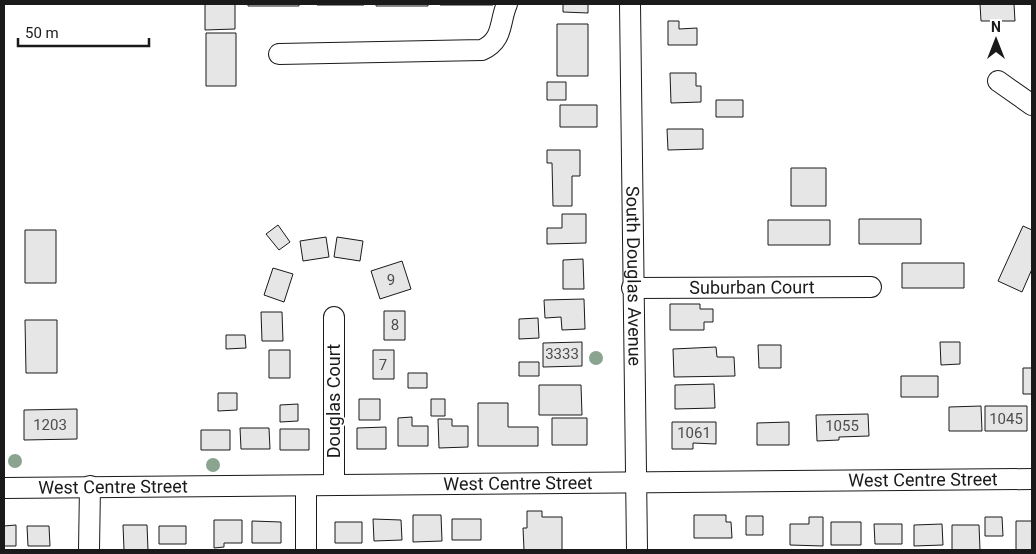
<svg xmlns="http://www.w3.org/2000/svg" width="1036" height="554" font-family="Roboto,sans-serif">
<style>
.building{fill:#e6e6e6;stroke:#1a1a1a}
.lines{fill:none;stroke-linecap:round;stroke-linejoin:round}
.minor-casing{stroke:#1a1a1a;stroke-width:22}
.minor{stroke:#fff;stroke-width:20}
.tree{fill:#8aa48f}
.labels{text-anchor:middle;stroke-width:4;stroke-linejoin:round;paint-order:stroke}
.number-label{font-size:15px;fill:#4d4d4d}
.street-label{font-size:18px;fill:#1a1a1a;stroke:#fff}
</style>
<rect width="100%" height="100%" fill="#fff"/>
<path class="building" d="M205,4h30v25l-30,1z
M248,4h51v2h-51z
M317,4h47v1h-47z
M376,4h52v2h-52z
M440,4h53v1h-53z
M563,4h25v9l-25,-1z
M980,4h34l1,17h-34z
M668,21h11v8l18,-1v17h-29z
M557,24h31v52h-31z
M206,33h30v53h-30z
M670,73h26v13h5v16l-30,1z
M547,82h19v18h-19z
M716,100h27v17h-27z
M560,105h37v22h-37z
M667,129h36v20l-35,1z
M547,150h33v26h-8v30h-19l-1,-43h-5z
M791,168h35v38h-35z
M562,214h24v29l-39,1v-16h15z
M859,219h62v25h-62z
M768,220h62v25h-62z
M278,225l12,17 -11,8 -13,-16z
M1023,226l9,4v39l-10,23 -24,-11z
M25,230h31v53h-31z
M326,237l3,20 -26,4 -3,-20z
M337,237l26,4 -3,20 -26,-4z
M583,259l1,30h-21v-29z
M402,261l9,28 -31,10 -9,-28z
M902,263h62v25h-62z
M273,268l20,6 -9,28 -20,-7z
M584,299l1,30 -23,1 -1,-13 -16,1 -1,-18z
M670,304h30v5h13v13h-9v8h-34z
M384,311h21v29h-21z
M261,312h21l1,29h-21z
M538,318l1,20 -20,1v-20z
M25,320h32v53h-31z
M226,335h19l1,13 -20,1z
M582,342v24l-39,1v-24z
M940,342h20v22l-19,1z
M758,345h23v23h-22z
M716,347l1,10h17l1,19 -61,1 -1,-28z
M269,350h21v28h-21z
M373,350h21v29h-21z
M519,362h20v14h-20z
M1023,368h9v26h-9z
M408,373h19v15h-19z
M901,376h37v21h-37z
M714,384l1,24 -40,1v-24z
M539,385h42l1,30h-43z
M218,393h19v17l-19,1z
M359,399h21v21h-21z
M431,399h14v17h-14z
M478,403h30v24h30v19h-60z
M298,404v17l-18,1v-17z
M981,406l1,25h-33v-24z
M985,406h42v25h-42z
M77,409v30l-53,1v-30z
M868,414l1,22 -30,1v3l-22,1 -1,-26z
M412,417v9h16v20h-30v-28z
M552,418h35v27h-35z
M438,419h14v7h16v21l-29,1z
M672,422h44v22l-23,-1v6h-21z
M789,422v23h-32v-22z
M386,427v22h-29v-21z
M240,428h29l1,21h-29z
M280,429h29v21h-29z
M201,430h29v20h-29z
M527,511h15v6h20v33h-38l-1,-22h4z
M413,515h28l1,26 -29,1z
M694,515h32v7h5l1,16h-38z
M746,516h17v19h-17z
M809,517h14v29l-33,-1v-21h19z
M985,517h17l1,19h-18z
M373,519l28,1 1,20 -28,1z
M452,519h29v21h-29z
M214,520h28v23h-18v4l-10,1z
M252,521l29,1v21h-29z
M1016,521h16v29h-16z
M335,522h27v21h-27z
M831,522h30v23h-30z
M874,524h28v20h-27z
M942,524l1,21 -29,1v-21z
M16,525v21h-12v-20z
M123,525h24l1,25h-24z
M952,525h27l1,25h-28z
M27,526h22l1,20h-22z
M159,526h27v18h-27z"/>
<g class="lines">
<defs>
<g id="minor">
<path id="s1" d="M630,4l7,546"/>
<path d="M279,54l203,-4c22,-10 17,-28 25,-46"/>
<path d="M998,81l34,24"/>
<path id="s2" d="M632,288l239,-1"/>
<path d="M334,317v168"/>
<path d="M306,486v64"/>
<path id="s3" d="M4,488l1028,-9"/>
<path d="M89,550l1,-64"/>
</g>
</defs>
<use href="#minor" class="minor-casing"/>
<use href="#minor" class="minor"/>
</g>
<g class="tree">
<circle cx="596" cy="358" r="7"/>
<circle cx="15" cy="461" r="7"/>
<circle cx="213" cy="465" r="7"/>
</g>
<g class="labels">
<g class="number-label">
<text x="391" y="285">9</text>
<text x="395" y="330">8</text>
<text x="562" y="359">3333</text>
<text x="383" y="370">7</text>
<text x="1006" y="424">1045</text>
<text x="50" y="430">1203</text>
<text x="842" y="431">1055</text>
<text x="694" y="438">1061</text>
</g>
<g class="street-label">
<text dy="6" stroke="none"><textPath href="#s1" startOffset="272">South Douglas Avenue</textPath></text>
<text dy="6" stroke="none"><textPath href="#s2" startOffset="120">Suburban Court</textPath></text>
<text transform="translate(334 401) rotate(-90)" y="6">Douglas Court</text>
<text dy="6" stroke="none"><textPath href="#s3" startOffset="919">West Centre Street</textPath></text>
<text dy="6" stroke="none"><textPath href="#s3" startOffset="514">West Centre Street</textPath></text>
<text dy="6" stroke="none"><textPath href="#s3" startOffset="109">West Centre Street</textPath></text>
</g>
</g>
<rect width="1036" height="554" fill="none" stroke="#1a1a1a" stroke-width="10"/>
<g transform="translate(996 40)" stroke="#ffffff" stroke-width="4" paint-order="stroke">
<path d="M0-4L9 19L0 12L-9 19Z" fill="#1a1a1a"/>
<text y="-8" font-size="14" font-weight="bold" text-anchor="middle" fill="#1a1a1a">N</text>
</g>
<path d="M18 38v8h131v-8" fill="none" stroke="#1a1a1a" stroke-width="2.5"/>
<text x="25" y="38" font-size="15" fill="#1a1a1a" stroke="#ffffff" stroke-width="4" paint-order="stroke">50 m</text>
</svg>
